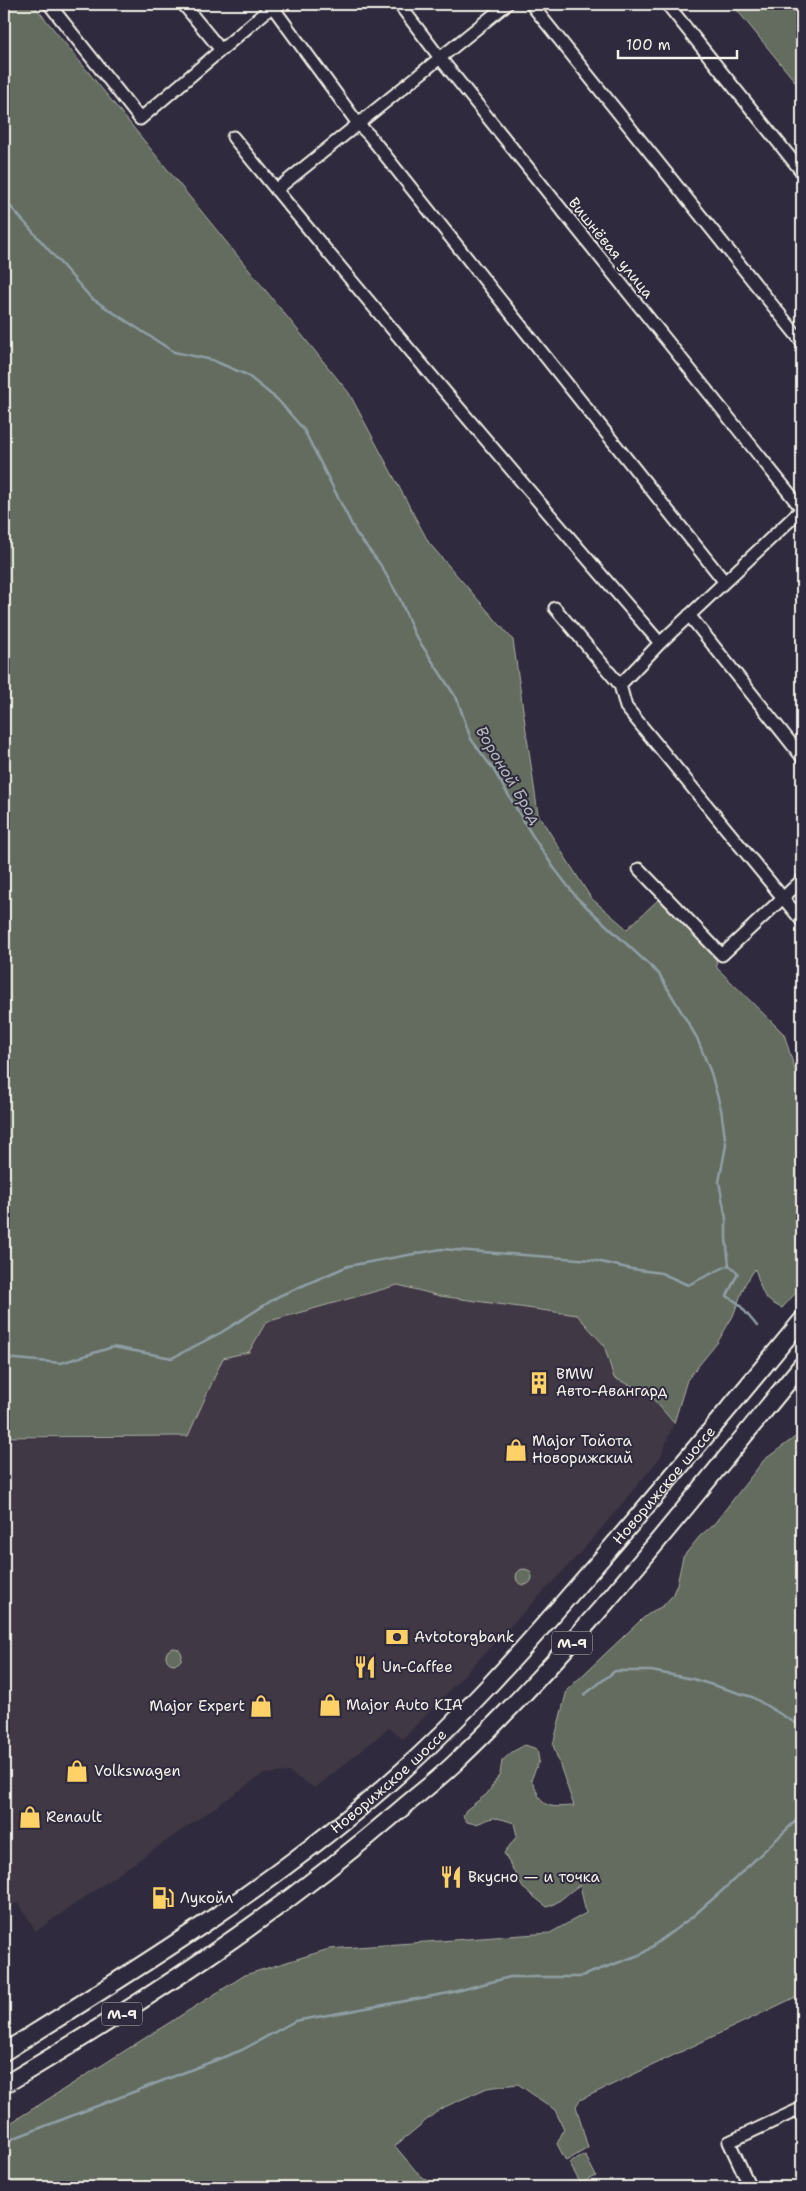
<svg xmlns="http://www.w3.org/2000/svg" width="806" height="2191" font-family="'Shantell Sans',sans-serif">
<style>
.built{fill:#403844}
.green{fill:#646c5f;stroke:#acaea4}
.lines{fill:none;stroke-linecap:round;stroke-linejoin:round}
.stream{stroke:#909ea5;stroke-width:2.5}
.minor-casing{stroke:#f4f1e8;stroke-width:15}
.highway-casing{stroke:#f4f1e8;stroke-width:20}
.minor{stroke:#2f2a3d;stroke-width:11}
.highway{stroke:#2f2a3d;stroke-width:16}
.labels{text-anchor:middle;stroke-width:4;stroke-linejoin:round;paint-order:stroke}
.shield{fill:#2f2a3d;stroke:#b9b5b5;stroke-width:1}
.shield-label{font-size:14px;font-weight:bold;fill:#f4f1e8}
.street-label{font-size:15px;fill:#f4f1e8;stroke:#2f2a3d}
.poi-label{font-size:15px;fill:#f4f1e8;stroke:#2f2a3d;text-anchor:start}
.water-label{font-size:16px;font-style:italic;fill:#b2babb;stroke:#2f2a3d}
</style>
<rect width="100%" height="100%" fill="#2f2a3d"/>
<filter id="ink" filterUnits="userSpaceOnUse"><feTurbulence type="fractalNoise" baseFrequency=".02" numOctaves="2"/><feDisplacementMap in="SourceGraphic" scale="10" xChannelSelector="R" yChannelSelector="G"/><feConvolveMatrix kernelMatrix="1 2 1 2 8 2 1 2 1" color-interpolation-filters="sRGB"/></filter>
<g filter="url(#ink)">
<path class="built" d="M398,1285l42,11 137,19 27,30 10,33 34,15 26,30 -14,35 -76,91 -181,190 -14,-11 -74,60 -26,-16 -26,2 -227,157 -18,-29 -14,9v-472l183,-3 36,-78 26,-6 17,-30z"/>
<path class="green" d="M4,4h29l316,389 80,150 84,97 25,174 53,84 36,31 32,-30 57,59 1,10 67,66 15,49 3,1v202l-20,22c-23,-10 -19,-18 -27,-39l-10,15 -12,32 -16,27 -30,37 -13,43 -26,-30 -34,-15 -10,-33 -27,-30 -137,-19 -42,-11 -132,37 -17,30 -26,6 -35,78 -184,1v-1048l6,-6 -2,-9 -4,-2z
M732,4h70v86z
M802,1432v562l-222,106 -4,6 12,42 -22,13 -9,-17 7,-15 -9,-19 -37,-26 -31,4 -47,21 -45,37 25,30 20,11h-436v-60l241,-152 84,-26 221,-16 36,-20 -6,-28c-12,7 -20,18 -33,22l-24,-19 -19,-35 13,-17 -3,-13c-6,-2 -14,-5 -20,-5 -13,1 -12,9 -27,4l-4,-6 3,-6 21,-16 13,-20 2,-13 10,-9 13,-7 12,4 2,12 -8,19c5,6 5,12 9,18 6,12 23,8 34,8l-21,-61 14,-55 74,-70 10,-8 12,-6 9,-10 5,-12 6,-27 17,-21 14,-12 50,-64z
M516 1577a8 8 0 1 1 16 0a8 8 0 1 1-16 0Z
M166 1656a8 8 0 1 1 16 0a8 8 0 1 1-16 0Z
M585,2155l11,21 -15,8 -12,-21z"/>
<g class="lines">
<path class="stream" d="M4,199l87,99 83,54 38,8 35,15 31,25 26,30 52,103 24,31 20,35 14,34 43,66 14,40 22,30 39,66 22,33 23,30 82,76 38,64 14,35 10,36 5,36 -7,37 7,37v19l3,27 9,8 -11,23 11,7 19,23
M4,1358l57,5 52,-16 59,11 50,-26 57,-36 69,-30 93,-17 151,11 40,9 29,4 27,12 41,-20
M584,1695l31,-24h36l42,8 59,18 50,30
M4,2142l238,-92 53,-29 154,-28 61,-16h69l63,-23 50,-37 32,-28 78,-74"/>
<defs>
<path id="minor" d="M49,4l91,115 81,-69
M183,4l38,46 54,-46
M399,4l41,54 362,451
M531,4l271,338
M667,4l135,168
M272,6l87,119 10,10 355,446
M233,137c139,171 283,339 427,506
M276,190l231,-186
M802,509l-142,134 -40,42 6,22 176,214
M555,608l65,77
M689,615l113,142
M639,869l83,86 80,-75
M750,2187l-21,-45 73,-34"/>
<g id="highway">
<path id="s1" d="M4,2052c136,-85 275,-170 394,-277 64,-57 122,-122 178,-187 77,-88 152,-178 226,-268"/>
<path d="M4,2085c139,-82 274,-170 397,-276 20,-17 40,-32 58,-50 126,-120 232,-260 343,-394"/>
</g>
</defs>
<use href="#minor" class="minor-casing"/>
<use href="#highway" class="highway-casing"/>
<use href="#minor" class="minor"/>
<use href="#highway" class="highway"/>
</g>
</g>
<defs>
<symbol id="building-bare" viewBox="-9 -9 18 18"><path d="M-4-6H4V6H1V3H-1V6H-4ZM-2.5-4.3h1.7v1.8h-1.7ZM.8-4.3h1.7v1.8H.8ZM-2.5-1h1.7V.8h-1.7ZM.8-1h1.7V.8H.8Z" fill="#ffd166" stroke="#2f2a3d" stroke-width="2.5" paint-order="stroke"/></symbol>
<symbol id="shop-bare" viewBox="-9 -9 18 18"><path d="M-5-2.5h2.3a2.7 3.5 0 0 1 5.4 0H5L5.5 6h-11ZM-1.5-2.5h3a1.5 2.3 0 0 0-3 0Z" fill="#ffd166" stroke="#2f2a3d" stroke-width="2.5" paint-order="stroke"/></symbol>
<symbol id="bank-bare" viewBox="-9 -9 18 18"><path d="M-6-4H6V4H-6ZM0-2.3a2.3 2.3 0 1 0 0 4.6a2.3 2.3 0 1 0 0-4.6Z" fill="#ffd166" stroke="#2f2a3d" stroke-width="2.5" paint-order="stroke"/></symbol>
<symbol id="restaurant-bare" viewBox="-9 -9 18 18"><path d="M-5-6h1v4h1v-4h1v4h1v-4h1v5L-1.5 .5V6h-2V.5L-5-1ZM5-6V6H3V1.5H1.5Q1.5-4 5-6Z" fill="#ffd166" stroke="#2f2a3d" stroke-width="2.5" paint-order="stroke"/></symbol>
<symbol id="fuel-bare" viewBox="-9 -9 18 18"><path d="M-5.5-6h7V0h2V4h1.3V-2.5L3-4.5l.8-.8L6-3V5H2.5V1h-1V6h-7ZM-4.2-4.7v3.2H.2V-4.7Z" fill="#ffd166" stroke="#2f2a3d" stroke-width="2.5" paint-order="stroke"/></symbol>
</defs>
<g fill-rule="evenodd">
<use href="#building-bare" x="523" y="1367" width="32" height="32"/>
<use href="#shop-bare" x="500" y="1434" width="32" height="32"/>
<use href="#bank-bare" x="381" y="1621" width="32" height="32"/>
<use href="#restaurant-bare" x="349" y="1651" width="32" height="32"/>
<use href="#shop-bare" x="314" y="1689" width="32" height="32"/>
<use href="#shop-bare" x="245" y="1690" width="32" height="32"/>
<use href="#shop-bare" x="61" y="1755" width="32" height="32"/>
<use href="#shop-bare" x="14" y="1801" width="32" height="32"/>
<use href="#restaurant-bare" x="435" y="1861" width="32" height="32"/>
<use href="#fuel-bare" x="147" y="1882" width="32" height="32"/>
</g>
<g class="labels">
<g class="shield">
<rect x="552" y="1631.5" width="40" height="23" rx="4"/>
<rect x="102" y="2002.5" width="40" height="23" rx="4"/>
</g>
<g class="shield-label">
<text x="572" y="1648">М-9</text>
<text x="122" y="2019">М-9</text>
</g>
<g class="street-label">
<text transform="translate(611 248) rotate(51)" y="5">Вишнёвая улица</text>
<text dy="5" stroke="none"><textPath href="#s1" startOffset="876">Новорижское шоссе</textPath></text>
<text dy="5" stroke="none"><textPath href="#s1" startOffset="471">Новорижское шоссе</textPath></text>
</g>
<g class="poi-label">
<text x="556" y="1379">BMW<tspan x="556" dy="17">Авто-Авангард</tspan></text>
<text x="532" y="1446">Major Тойота<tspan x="532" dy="17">Новорижский</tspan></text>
<text x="414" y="1642">Avtotorgbank</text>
<text x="382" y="1672">Un-Caffee</text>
<text x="346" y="1710">Major Auto KIA</text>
<text x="245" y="1711" text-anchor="end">Major Expert</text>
<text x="94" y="1776">Volkswagen</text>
<text x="46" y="1822">Renault</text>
<text x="468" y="1882">Вкусно — и точка</text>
<text x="180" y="1903">Лукойл</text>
</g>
<g class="water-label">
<text transform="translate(509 775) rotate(59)" y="6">Вороной Брод</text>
</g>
</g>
<rect width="806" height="2191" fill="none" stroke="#2f2a3d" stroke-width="20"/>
<rect x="10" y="10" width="786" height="2171" fill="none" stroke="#f4f1e8" stroke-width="2" filter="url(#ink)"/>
<path d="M618 50v8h119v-8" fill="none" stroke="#f4f1e8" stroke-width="2.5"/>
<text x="626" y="50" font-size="15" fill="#f4f1e8" stroke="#2f2a3d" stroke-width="4" paint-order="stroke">100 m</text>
</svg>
